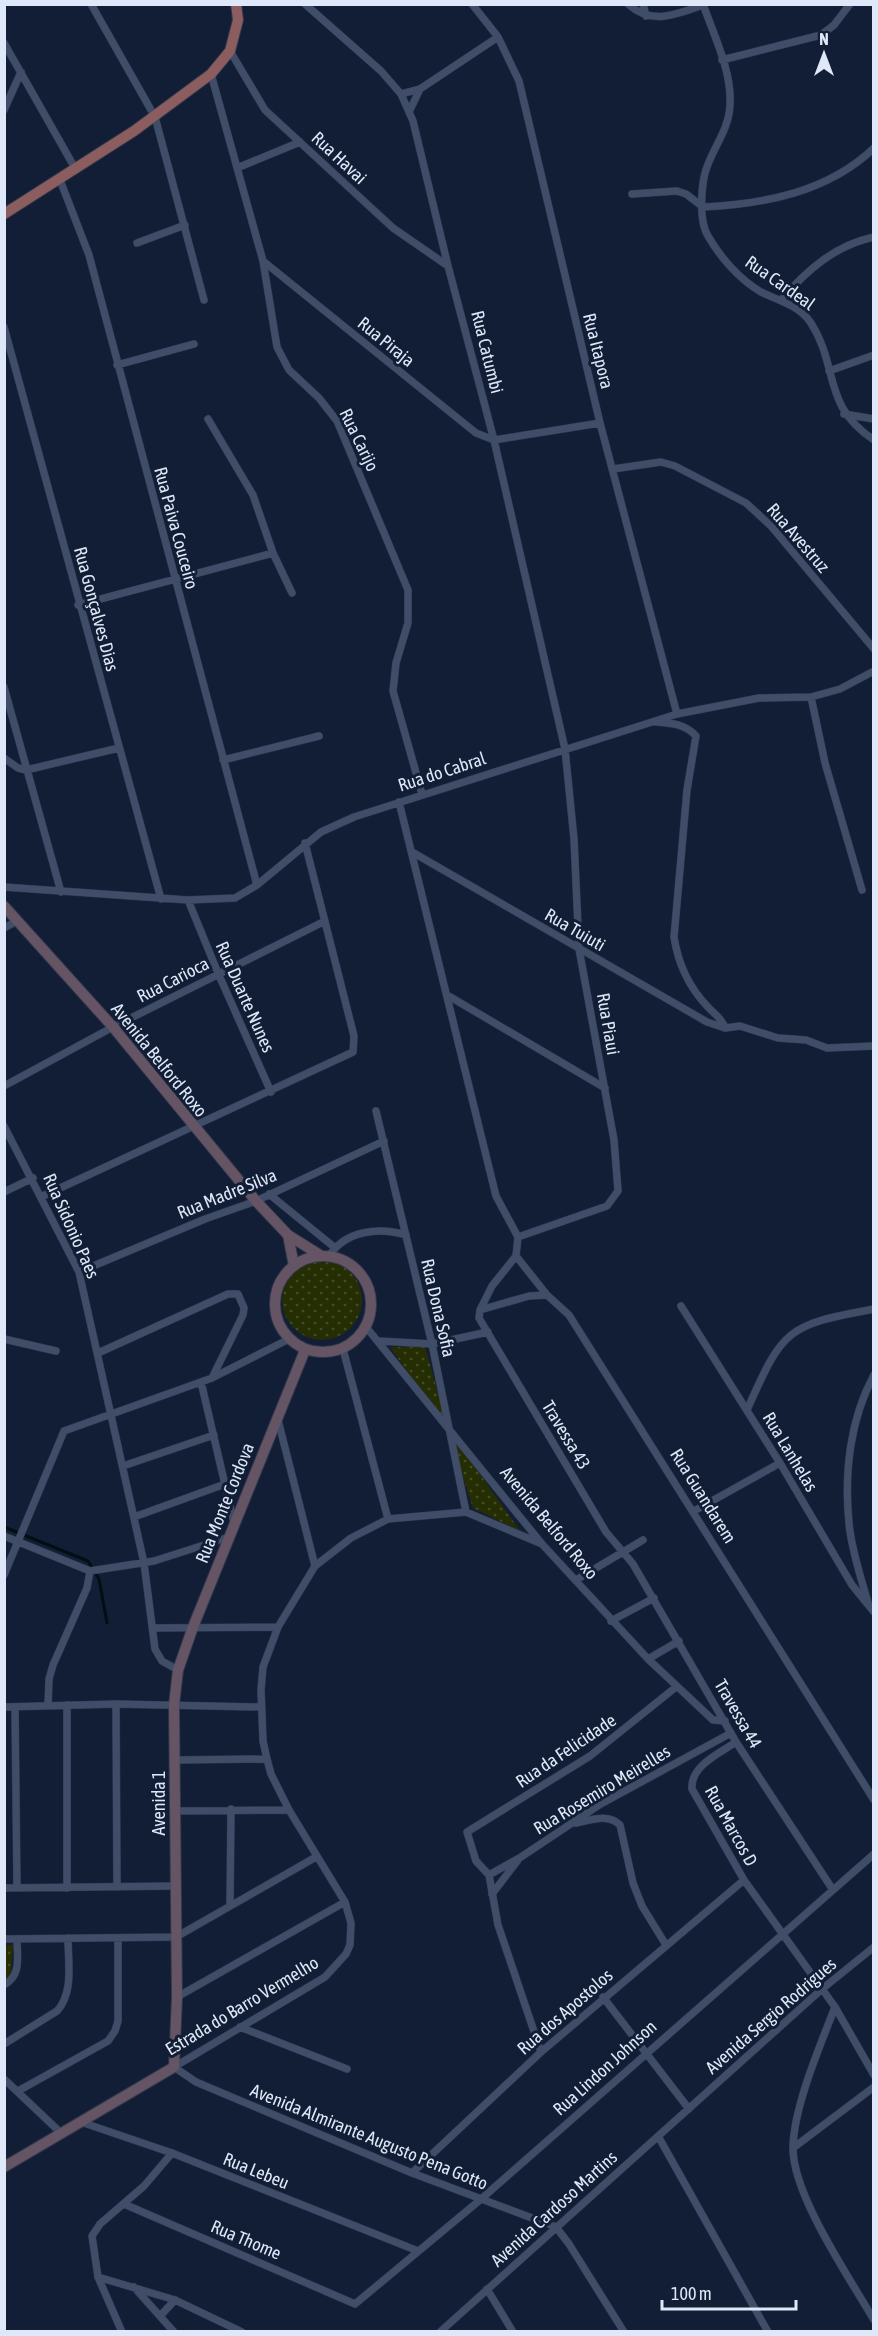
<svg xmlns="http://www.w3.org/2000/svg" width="878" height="2336" font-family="'Asap Condensed',sans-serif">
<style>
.grass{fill:url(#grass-dots)}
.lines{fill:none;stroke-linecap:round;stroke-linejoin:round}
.stream{stroke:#000f13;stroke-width:3}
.street-casing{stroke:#32384c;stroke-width:8}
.secondary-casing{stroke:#32384c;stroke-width:12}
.primary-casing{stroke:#32384c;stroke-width:12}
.street{stroke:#3f4d68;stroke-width:7}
.secondary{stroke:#655564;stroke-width:10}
.primary{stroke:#8c5d5f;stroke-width:10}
.labels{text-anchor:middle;stroke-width:6;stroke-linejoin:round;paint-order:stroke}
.street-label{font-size:18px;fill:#dfe8f8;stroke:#121e35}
</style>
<defs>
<pattern id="grass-dots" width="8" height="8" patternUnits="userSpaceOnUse" patternTransform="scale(1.5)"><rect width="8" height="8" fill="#252d02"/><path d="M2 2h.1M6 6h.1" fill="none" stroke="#444b28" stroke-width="1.8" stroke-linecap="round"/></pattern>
</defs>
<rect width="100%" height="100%" fill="#121e35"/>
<path class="grass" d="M282 1300a40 40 0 1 1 80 0a40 40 0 1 1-80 0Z
M390,1347h35l23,82 72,102 -47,-23 -25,-79z
M4,1945h9l-2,30 -6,4z"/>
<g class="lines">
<path class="stream" d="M4,1527l84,34 11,18 8,44"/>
<defs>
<path id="street" d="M91,4l64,113 49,183
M305,4l76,67 20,23 12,27 35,145 46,174 71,309 9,90 5,110 35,191 4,51 -11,15 -89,31 -2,19 -24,30 -12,24
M472,4l26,33 21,44 81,342 77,291
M628,4c24,22 48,10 75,1
M643,4l3,12
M703,4c11,32 29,67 27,101 -1,26 -19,45 -25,68 -4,17 -6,49 3,63 12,21 32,44 53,56 18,9 38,13 50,31 28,44 11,83 63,117
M4,43l72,127
M230,51l35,59 128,118 55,38
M722,60l99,-25 13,-10 16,-21
M211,74l52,187 14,86 12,23 30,28 18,23 71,169v33l-12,40 -3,28 29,103
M401,94l19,-5 78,-52
M4,110l17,-38
M409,112l11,-23
M237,168l63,-26
M60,180l29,75 168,630
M632,194l45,-3 9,3 17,13c62,-3 125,-15 171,-59
M137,243l48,-18
M263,261l213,172 18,7 106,-17
M781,300c25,-29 54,-55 93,-63
M4,327l157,572
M117,365l77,-21
M829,371l45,-16
M844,414l30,5
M208,419l45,76 20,58 19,40
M613,469l48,-7 14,4 71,37 25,23 103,123
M78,605l195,-52
M4,687l57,205
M811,697l14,66 37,127
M656,722c16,1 29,2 40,14l-9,54 -13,147c4,26 15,50 33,69 7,8 15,12 18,22
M4,758l14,10 8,2 93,-22
M223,760l96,-24
M399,802l97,394 22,41
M412,852l295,170 18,6 15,-2 38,12 28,2 21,8 47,-2
M4,887l184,13 47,-2 22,-13 64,-53 33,-15 323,-103 82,-16 52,-1 29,-8 34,-18
M188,900l30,73 53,119
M4,928l13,-7
M447,995l158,93
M4,1086l109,-59 212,-106
M376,1111l56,233 34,168
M4,1126l75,146 65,291 11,86 7,12 16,9
M4,1192l29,-14
M269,1194l65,53
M43,1196l310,-144 1,-16 -49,-193
M329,1256c17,-26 50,-29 77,-21
M516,1256l31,39
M79,1272l126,-53 51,-18 128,-60
M681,1306l99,157 72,122 22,27
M366,1327l176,217 106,115 65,61 12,1
M4,1339l52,12
M379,1341l53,3 56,-12
M343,1349l45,170
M98,1353l130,-59h10l6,14 -1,7 -31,63
M201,1382l33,141
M747,1410c36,-81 39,-85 127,-101
M278,1420l37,146
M123,1466l91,-31
M694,1511l86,-48
M134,1517l91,-33
M4,1536l86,35 64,-10 75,-24
M542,1544l-76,-32 -78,7 -37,19 -36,28 -37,61 -15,40 -2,23 2,51 4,18 4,15 18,36 56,92 6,21 -1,22 -4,9 -21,23 -151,90 22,15 216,91 144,54 13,17 55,88
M4,1575l60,-144 148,-53 77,-39
M576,1580l67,-40
M868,1603c-7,-26 -17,-54 -19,-80 -5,-50 1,-104 25,-148
M611,1621l43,-23
M154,1628l124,-1
M648,1659l31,-18
M116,1704l1,183
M67,1705v183
M48,1706l1,-27 4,-14 34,-77 3,-17
M4,1707l112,-3 145,3
M15,1707l2,181
M736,1742c-16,11 -46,24 -44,47l52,91 91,127 39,68
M176,1760l91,-1
M176,1811l113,-1
M576,1823c15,-3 32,-10 44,2l13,58 9,23 24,39
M489,1875l32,-18 78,-52 132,-72
M4,1888l172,-2
M833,1890l-97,-148 -103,-178 -27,-32 -127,-214 1,-8 49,-14 18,-1 22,20 305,485
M492,1894l26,-34
M230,1906l1,-97
M4,1939l172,-2 140,-80
M4,1985c18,-10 13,-28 13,-46
M177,1997l168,-95
M603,1997l86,112
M835,2007c-15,39 -41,99 -42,140 -1,47 56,130 81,173
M240,2027l107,42
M4,2044l53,-33c17,-18 11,-49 11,-73
M541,2052l-43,-127 -9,-50 -13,-14 -9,-29 123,-76 86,-69
M4,2079l57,54
M18,2091l90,-50 7,-10 3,-10v-83
M81,2122l91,31 246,98
M658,2136l110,196
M793,2148l81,-61
M412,2173l129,-121 203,-172
M124,2204l231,100 125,-104 394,-346
M98,2277l77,23 67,32
M134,2287l40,45
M487,2289l26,43
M161,2315l14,-15
M122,2332l-24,-55 -6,-41 8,-12 44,-38 28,-33
M440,2332l382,-343 52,-42"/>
<path id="secondary" d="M4,906l109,121 143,174 32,34 32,20
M288,1235l6,31
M275 1304a48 48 0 1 1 96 0a48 48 0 1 1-96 0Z
M4,2167l170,-100 3,-70 -3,-292 4,-35 15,-43 112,-277"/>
<path id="primary" d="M4,214l130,-83 77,-57 19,-23 8,-31 -2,-16"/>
</defs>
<use href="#street" class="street-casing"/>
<use href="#secondary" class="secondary-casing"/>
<use href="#primary" class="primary-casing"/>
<use href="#street" class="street"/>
<use href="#secondary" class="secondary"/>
<use href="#primary" class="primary"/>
</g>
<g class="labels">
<g class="street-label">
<text transform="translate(339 158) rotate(43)" y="6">Rua Havai</text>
<text transform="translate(780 283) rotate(35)" y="6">Rua Cardeal</text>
<text transform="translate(386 342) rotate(39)" y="6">Rua Piraja</text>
<text transform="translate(598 351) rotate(76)" y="6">Rua Itapora</text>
<text transform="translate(487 352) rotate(76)" y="6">Rua Catumbi</text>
<text transform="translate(359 440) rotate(64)" y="6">Rua Carijo</text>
<text transform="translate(176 528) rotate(75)" y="6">Rua Paiva Couceiro</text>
<text transform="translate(798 538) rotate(49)" y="6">Rua Avestruz</text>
<text transform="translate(96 609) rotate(75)" y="6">Rua Gonçalves Dias</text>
<text transform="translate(442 772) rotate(-18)" y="6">Rua do Cabral</text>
<text transform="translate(575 930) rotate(30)" y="6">Rua Tuiuti</text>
<text transform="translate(173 980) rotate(-27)" y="6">Rua Carioca</text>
<text transform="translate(245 997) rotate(66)" y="6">Rua Duarte Nunes</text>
<text transform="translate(608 1024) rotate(80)" y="6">Rua Piaui</text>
<text transform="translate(159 1060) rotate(51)" y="6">Avenida Belford Roxo</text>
<text transform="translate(227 1194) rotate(-22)" y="6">Rua Madre Silva</text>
<text transform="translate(71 1226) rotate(66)" y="6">Rua Sidonio Paes</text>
<text transform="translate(438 1308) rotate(77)" y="6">Rua Dona Sofia</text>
<text transform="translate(566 1435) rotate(59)" y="6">Travessa 43</text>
<text transform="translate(790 1452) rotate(59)" y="6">Rua Lanhelas</text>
<text transform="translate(703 1496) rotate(58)" y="6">Rua Guandarem</text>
<text transform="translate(225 1503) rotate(-68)" y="6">Rua Monte Cordova</text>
<text transform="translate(549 1523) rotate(50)" y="6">Avenida Belford Roxo</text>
<text transform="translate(738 1714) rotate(60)" y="6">Travessa 44</text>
<text transform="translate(566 1751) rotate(-34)" y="6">Rua da Felicidade</text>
<text transform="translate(602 1790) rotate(-31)" y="6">Rua Rosemiro Meirelles</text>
<text transform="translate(159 1803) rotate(-90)" y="6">Avenida 1</text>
<text transform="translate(731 1826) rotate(61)" y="6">Rua Marcos D</text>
<text transform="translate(242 2006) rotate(-31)" y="6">Estrada do Barro Vermelho</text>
<text transform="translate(565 2012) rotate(-41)" y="6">Rua dos Apostolos</text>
<text transform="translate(771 2016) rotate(-41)" y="6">Avenida Sergio Rodrigues</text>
<text transform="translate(605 2068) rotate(-42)" y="6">Rua Lindon Johnson</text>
<text transform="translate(369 2137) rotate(22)" y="6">Avenida Almirante Augusto Pena Gotto</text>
<text transform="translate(256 2171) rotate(22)" y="6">Rua Lebeu</text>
<text transform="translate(554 2209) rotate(-42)" y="6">Avenida Cardoso Martins</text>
<text transform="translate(246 2240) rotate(23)" y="6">Rua Thome</text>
</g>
</g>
<rect width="878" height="2336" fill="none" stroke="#dfe8f8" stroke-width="12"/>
<g transform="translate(824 54)" stroke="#121e35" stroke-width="4.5" paint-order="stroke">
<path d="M0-4.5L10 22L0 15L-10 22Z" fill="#dfe8f8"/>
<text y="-9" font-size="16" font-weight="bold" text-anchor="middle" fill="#dfe8f8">N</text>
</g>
<path d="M662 2300v9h134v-9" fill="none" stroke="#dfe8f8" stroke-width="3"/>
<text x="671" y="2300" font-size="18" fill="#dfe8f8" stroke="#121e35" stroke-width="4.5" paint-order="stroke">100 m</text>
</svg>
